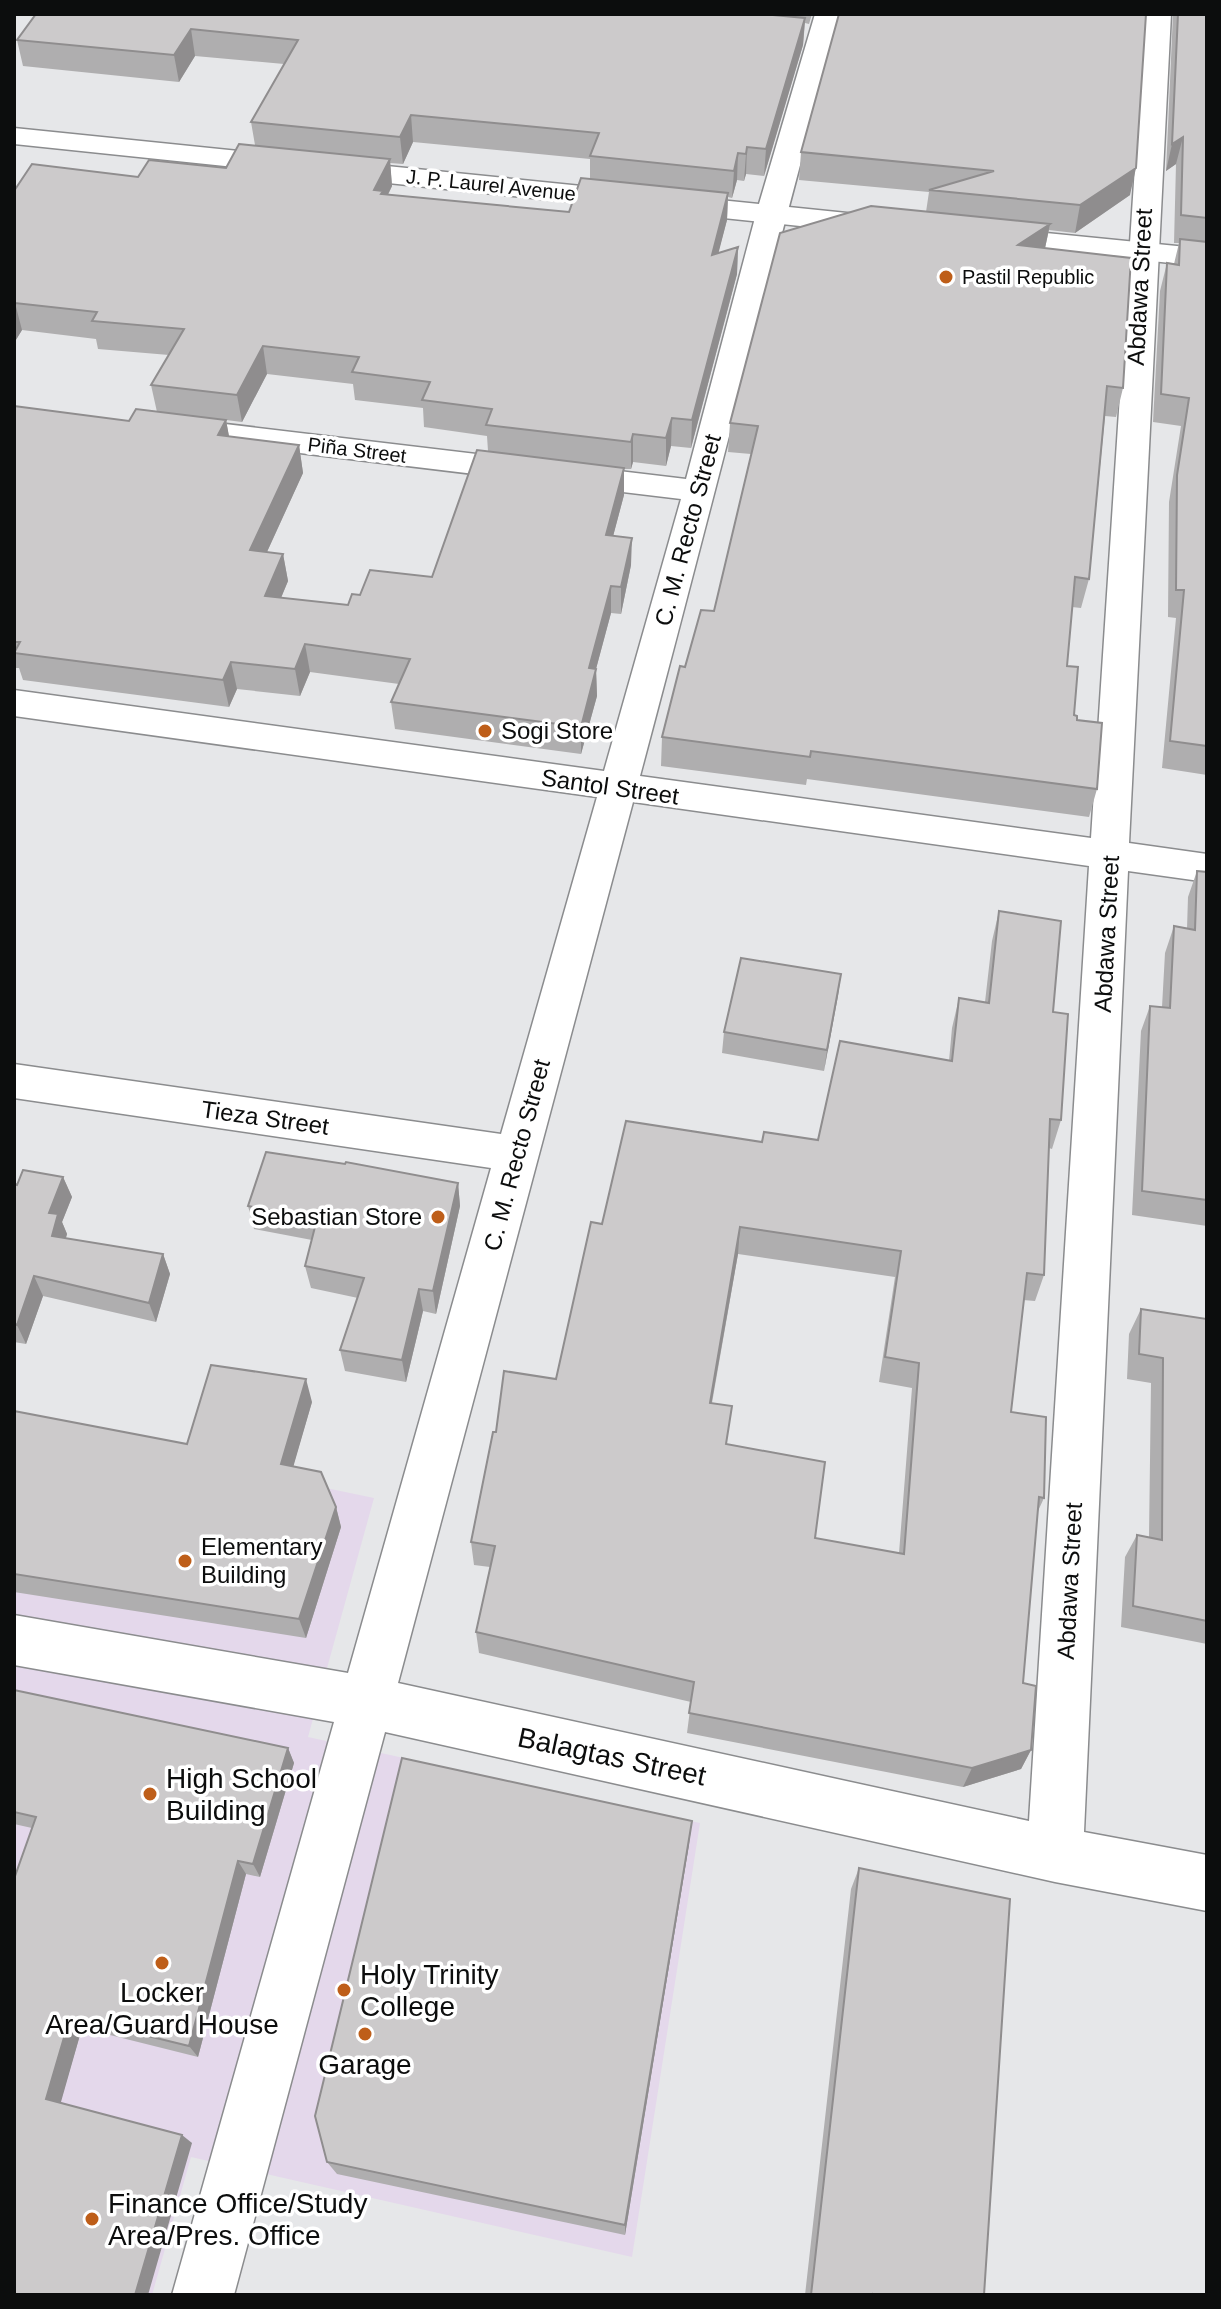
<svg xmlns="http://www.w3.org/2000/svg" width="1221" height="2309" font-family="Arial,sans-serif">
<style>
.education{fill:#e4d8eb}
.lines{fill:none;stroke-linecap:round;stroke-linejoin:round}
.minor-casing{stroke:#8b8c8e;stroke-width:3}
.tertiary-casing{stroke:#8b8c8e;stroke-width:3}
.minor{fill:#fff;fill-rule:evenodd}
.tertiary{fill:#fff;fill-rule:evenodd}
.wall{fill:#afaeaf;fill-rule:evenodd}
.shaded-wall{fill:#8f8d8e}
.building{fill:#cccacb;stroke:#8f8d8e;stroke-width:2;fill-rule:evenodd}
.poi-dot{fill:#be5e19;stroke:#fff;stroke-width:3}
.labels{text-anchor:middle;stroke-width:7;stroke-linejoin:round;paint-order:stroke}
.far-street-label{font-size:20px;fill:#0c0d0d;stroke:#fff}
.far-poi-label{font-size:20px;fill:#0c0d0d;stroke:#fff;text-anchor:start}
.street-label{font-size:24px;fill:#0c0d0d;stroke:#fff}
.poi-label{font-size:24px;fill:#0c0d0d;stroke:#fff;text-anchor:start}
.near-street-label{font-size:28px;fill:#0c0d0d;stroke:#fff}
.near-poi-label{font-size:28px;fill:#0c0d0d;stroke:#fff;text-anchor:start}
</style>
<rect width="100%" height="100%" fill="#e6e7e9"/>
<path class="education" d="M14,1423l360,75 -66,239 392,86 -68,434 -441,-100 -39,138h-138z"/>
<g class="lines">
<defs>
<path id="minor" d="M815,14h26c-70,253 -133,508 -201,762l451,62 54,-824h26l-42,829 78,11v28l-79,-11 -44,961 123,23v56l-152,-29 -670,-150 -151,563h-62l162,-573 -320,-57v-50l334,58 143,-505 -477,-70v-34l487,70 96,-337 -583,-81v-26l590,81 77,-272 -514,-62 -11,-3 -5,-7 5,-7 11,-3 519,62 70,-265zM633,802l456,64 -60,955 -631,-138z"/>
<path id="tertiary" d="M14,128l872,89 10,3 5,6 -5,6 -10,3 -872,-91z
M987,227l220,22v18l-230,-25 -5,-6 5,-6z"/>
</defs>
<use href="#minor" class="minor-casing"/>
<use href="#tertiary" class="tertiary-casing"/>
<use href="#minor" class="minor"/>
<use href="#tertiary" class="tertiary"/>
</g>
<path class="wall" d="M36,14h776l-3,10 -4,-1 -2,22 -39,131 -18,-2 -2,7 -7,-1 -5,18 -4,-1 -1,23 -9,33 20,-6 -1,27 -46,174 -20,-2 -5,20 -33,-4 -2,7h-7v26l-11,41 18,29 -10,49 -10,-1 -15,56 1,27 -16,58 -186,-25 -4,-27 8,-18 -89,-12 -10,24 -63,-7 -8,18 -206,-27 -4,-12h-5v-262l115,15 28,-9 -6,-27 18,-30 -71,-6 -2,-10 -74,-9 -8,13v-152l212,-23 29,-23 -4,-23 33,-58 -89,-8 -16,26 -156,-16 -6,-26zM413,142l177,17v20l-21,33 -181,-17 4,-9 -2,-23 13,1zM267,374l86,10 2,16 68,8 1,19 63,9 1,15 -56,126 -72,18 -12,10 -67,-7 7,-17 -5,-27 -16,-2 36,-79 -4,-28 -70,-8 -3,-17 16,2z
M839,14l291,181 -55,38 -26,-3 -4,18 78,140 -7,29 -11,-1 -16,163 -8,29 -9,-1 -5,59 7,49 3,5 20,69 -8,28 -282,-38 -1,6 -145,-19 1,-29 23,-70 29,-56 37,-157 -23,-2 2,-29 196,-211 3,-20 -130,-12 2,-28z
M1173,14h34v761l-45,-7 14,-150 -8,-1 1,-115 12,-76 -28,-4 7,-131 7,-28 7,1 5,-21h-5l2,-79 -10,7z
M1197,871l10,1v354l-75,-11 9,-184 9,-25 12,1 3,-54 9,-27 13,3 1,-32z
M999,911l54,101 8,108 -9,29 -3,-1 -5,127 -9,26 -12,-1 -12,112 33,86 -6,13 -15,172 8,67 -10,19 -58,18 -276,-54 4,-31 -212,-49 -3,-21 14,-65 -16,-2 -3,-23 25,-110 60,-53 46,-155 160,-82 56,-2 131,-79 3,-33 7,-30 26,4 7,-61zM738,1254l157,23 -16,105 33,6 -13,165 -84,-15 -88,-94 -15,-41z
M841,974l-17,97 -102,-18 2,-21z
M63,1177l9,20 -10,25 5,12 -1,4 97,16 7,20 -14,48 -113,-26 -17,48 -12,-2v-158z
M458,1183l2,23 -24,108 -13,-3 -17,71 -61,-11 -5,-21 18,-52 -47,-10 -6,-22 7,-26 -58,-11 -6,-23z
M1141,1309l66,10v325l-86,-17 4,-70 12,-22 12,2 2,-154 -24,-4 2,-45z
M312,1402l-19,64 43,41 5,20 -35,111 -292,-46v-181l173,33z
M14,1690l274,58 6,15 -34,114 -14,-3 -48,183 -116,-29 -22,75 132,40 -178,152 18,-467 -18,-4z
M689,1844l-64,391 -288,-61 -10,-12z
M859,1868l125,427h-179l46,-406z"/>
<path class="shaded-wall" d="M805,18l-2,27 -39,131 2,-27z
M191,29l4,27 -16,26 -5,-27z
M411,115l2,27 -10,22 -3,-27z
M1183,137l-7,27 -10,7 6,-27z
M747,147l-1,27 -2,7 2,-27z
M738,153l-1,27 -5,18 2,-27z
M390,159l2,27 -8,16 -10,-12z
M1136,168l-6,27 -55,38 5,-28z
M728,193l-1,27 -16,62 1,-27z
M1050,224l-6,29 -26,-8z
M738,247l-1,27 -46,174 1,-28z
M15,303l7,27 -8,13v-39z
M263,346l4,28 -25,48 -5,-27z
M672,418l-1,28 -5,20v-28z
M226,420l5,27 -13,-12z
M633,434v28l-2,7v-27z
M299,445l4,28 -48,105 -5,-28z
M624,468v27l-18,68v-28z
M632,538l-1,27 -10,49v-27z
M283,554l5,27 -18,43 -5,-28z
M611,586v27l-22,82 7,-26 1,27 -16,58v-27l8,-59z
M305,644l5,28 -10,24 -5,-27z
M231,662l6,27 -8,18 -6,-27z
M841,974l-3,22 -14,75 3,-21z
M63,1177l9,20 -10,25 5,12 -7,22 -8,-20 -3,-23z
M458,1183l2,23 -24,108 -3,-23z
M740,1227l-2,27 -31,174 3,-25z
M163,1254l7,20 -14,48 -7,-19z
M34,1276l9,20 -17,48 -9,-19z
M419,1289l4,22 -17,71 -4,-22z
M306,1379l6,23 -24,83 -7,-21z
M336,1507l5,20 -35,111 -7,-19z
M288,1748l6,15 -34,114 -7,-13z
M1031,1750l-10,19 -58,18 9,-19z
M692,1821l-3,23 -64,391v-10z
M238,1861l8,13 -48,183 -9,-11z
M70,2017l12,11 -23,81 -13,-10z
M182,2135l10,8 -44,152h-13z"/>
<path class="building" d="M36,14h725l44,4 -39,131 -19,-2 -1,7 -8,-1 -4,18 -144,-15 9,-23 -188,-18 -11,22 -149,-15 47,-82 -107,-11 -17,26 -157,-15z
M839,14h307l-10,154 -56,37 -151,-15 65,-19 -193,-19z
M1178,14h29v204l-26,-3 2,-78 -11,7z
M239,144l151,15 -16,31 9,1 -2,3 188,18 12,-34 147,15 -16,62 26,-8 -46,173 -20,-2 -6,20 -33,-4 -2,8 -145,-17 6,-16 -70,-9 8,-18 -78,-10 7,-15 -96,-11 -26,49 -86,-10 33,-56 -92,-8 5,-9 -82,-9 -1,1v-113l18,-27 106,13 11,-17 77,8z
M871,206l179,18 -32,21 113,13 -8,130 -16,-2 -18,193 -14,-2 -8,89 11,1 -4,48 3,1v4l25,3 -5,66 -286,-38 -1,6 -148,-20 18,-71 5,1 16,-57 13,1 44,-185 -28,-3 50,-190z
M1180,239l27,3v504l-37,-5 14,-151h-8l1,-115 12,-77 -28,-4 6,-131 12,2z
M14,406l115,15 7,-12 90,11 -8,15 81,10 -49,105 33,4 -18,42 83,9 4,-11 8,1 10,-25 62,7 45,-127 147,18 -18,67 26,3 -11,49 -10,-1 -22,82 7,1 -15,58 -190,-25 19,-43 -105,-15 -10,25 -64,-7 -8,18 -209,-27 6,-11h-6z
M1197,871l10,1v328l-65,-9 8,-185 20,2 4,-82 21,4z
M999,911l62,10 -8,91 15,2 -7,106 -11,-1 -6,156 -17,-2 -16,139 35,5 -2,81 -5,-1 -16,186 13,3 -5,64 -59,18 -283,-55 5,-31 -218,-50 19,-86 -24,-4 22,-110h3l8,-61 52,8 35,-157 11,2 24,-103 136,21 2,-10 54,8 22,-99 112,20 7,-63 30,5zM740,1227l161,24 -16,106 34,6 -15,191 -89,-16 10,-76 -99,-18 6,-38 -22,-3z
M741,958l100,16 -14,76 -103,-18z
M266,1152l79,12 1,-2 112,21 -25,108 -14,-2 -17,71 -62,-10 24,-72 -59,-12 12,-47 -69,-13z
M23,1170l40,7 -14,36 9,1 -6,22 111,18 -14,49 -115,-27 -17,49 -3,-1v-140l3,1z
M1141,1309l66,10v302l-74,-15 4,-71 25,5 1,-182 -24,-4z
M211,1365l95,14 -25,85 40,8 15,35 -37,112 -285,-45v-163l173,33z
M14,1690l274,58 -35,116 -15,-3 -49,185 -119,-29 -24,82 136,36 -47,160h-121v-416l22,-62 -22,-5z
M402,1758l290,63 -67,404 -298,-63 -12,-46z
M859,1868l151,31 -26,396h-105l-6,-1v1h-62z"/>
<g class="poi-dot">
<circle cx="946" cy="277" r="8"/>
<circle cx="485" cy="731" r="8"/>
<circle cx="438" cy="1217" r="8"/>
<circle cx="185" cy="1561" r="8"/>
<circle cx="150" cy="1794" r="8"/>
<circle cx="162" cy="1963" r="8"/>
<circle cx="344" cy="1990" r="8"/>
<circle cx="365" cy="2034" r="8"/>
<circle cx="92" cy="2219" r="8"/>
</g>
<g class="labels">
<g class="far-street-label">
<text transform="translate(491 185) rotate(6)" y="7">J. P. Laurel Avenue</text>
<text transform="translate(357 450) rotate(7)" y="7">Piña Street</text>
</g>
<g class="far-poi-label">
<text x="962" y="284">Pastil Republic</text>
</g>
<g class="street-label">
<text transform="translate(1140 287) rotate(-87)" y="8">Abdawa Street</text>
<text transform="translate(688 530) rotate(-75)" y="8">C. M. Recto Street</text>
<text transform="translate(610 787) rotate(8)" y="8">Santol Street</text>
<text transform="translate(1107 934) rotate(-87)" y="8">Abdawa Street</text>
<text transform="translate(265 1118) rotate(8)" y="8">Tieza Street</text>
<text transform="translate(517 1155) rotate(-75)" y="8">C. M. Recto Street</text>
<text transform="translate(1070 1581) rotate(-87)" y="8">Abdawa Street</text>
</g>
<g class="poi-label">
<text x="501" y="739">Sogi Store</text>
<text x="422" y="1225" text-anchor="end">Sebastian Store</text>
<text x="201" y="1555">Elementary<tspan x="201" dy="28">Building</tspan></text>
</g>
<g class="near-street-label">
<text transform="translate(612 1756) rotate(12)" y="10">Balagtas Street</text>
</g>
<g class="near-poi-label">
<text x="166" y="1788">High School<tspan x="166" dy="32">Building</tspan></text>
<text x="360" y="1984">Holy Trinity<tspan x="360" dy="32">College</tspan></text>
<text x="162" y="2002" text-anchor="middle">Locker<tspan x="162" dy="32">Area/Guard House</tspan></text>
<text x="365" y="2074" text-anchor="middle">Garage</text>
<text x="108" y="2213">Finance Office/Study<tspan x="108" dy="32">Area/Pres. Office</tspan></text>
</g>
</g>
<rect width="1221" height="2309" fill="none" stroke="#0c0d0d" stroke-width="32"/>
</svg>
